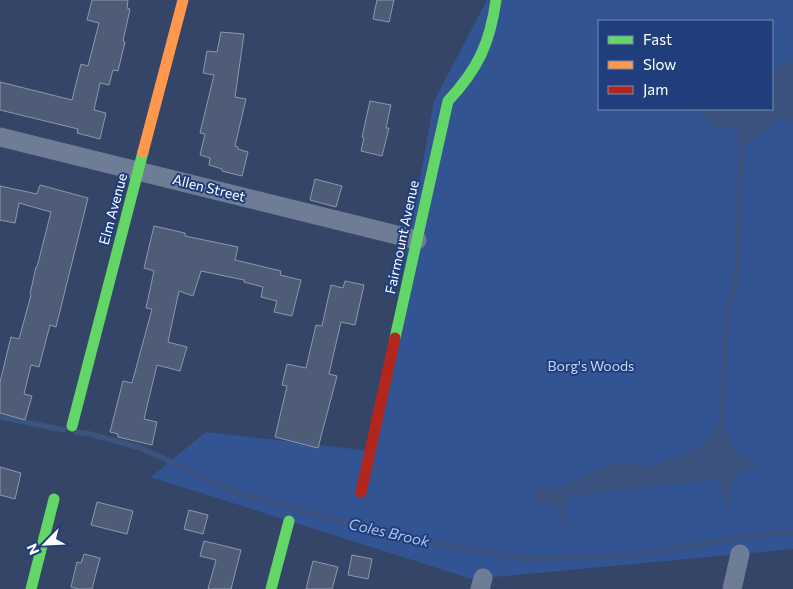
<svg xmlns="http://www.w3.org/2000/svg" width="793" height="589" font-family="Commissioner,sans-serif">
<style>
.green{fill:#335493;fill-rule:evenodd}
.water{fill:#3c537f}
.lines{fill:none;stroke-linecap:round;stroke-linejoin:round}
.stream{stroke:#3c537f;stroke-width:5.5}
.building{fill:#4e5c77;stroke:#8d98ad}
.street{stroke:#6f7c96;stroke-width:19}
.fast{stroke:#63d668;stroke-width:11}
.slow{stroke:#ff974d;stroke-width:11}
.jam{stroke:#b3261e;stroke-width:11}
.labels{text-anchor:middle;stroke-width:4;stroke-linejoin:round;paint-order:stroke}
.street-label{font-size:14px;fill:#fff;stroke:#203e7c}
.park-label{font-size:14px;fill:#c6d6f5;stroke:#203e7c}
.water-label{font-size:15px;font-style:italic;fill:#adc4ee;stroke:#203e7c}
</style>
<rect width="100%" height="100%" fill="#354567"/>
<path class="green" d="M487,0h306v549l-321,30 -321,-102 55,-45 165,19 63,-350zM599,21h173v88h-173z"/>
<path class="water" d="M793,61v60l-14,-2 -38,31 -5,-20 -26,-4 -9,-17h71v-39z
M722,416l16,40 24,8 -28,11 -6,34 -10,-30 -147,17 -6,13 3,25 -13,-28 -22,-4 1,-15h26l53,-25 37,4 52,-19z"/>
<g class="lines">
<path class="stream" d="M722,416l4,-100 11,-42 4,-124
M0,417l64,13
M76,432l14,2 51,14 99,46 101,27 82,20 104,18 107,-4 129,-21 30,-2"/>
</g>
<path class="building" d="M92,0h36l-1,8 3,1 -7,32 2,1 -7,29 -5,-1 -4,15 -9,-2 -6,27 12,3 -6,26 -23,-6 1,-4 -78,-19v-28l72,18 9,-36 7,2 11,-43 -12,-3z
M377,0h17l-5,22 -16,-3z
M221,32l23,2 -9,63 11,2 -11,47 3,1v2l10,3 -6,24 -20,-5v-2l-13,-4 1,-7 -10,-3 5,-21 -5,-1 14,-58 -11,-2 4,-22 10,1z
M370,101l21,4 -5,23h3l-7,28 -21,-5 3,-13 -2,-1z
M315,179l27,7 -6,21 -26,-7z
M40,185l48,13 -32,129 -6,-2 -11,42 -8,-2 -7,29 8,2 -7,24 -25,-7v-31l11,-45 8,2 12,-44 -1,-1 6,-27h1l14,-55 -32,-9 -4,20 -15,-3v-34l37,8z
M154,226l31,7v3l53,11 -3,13 46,11 -1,4 21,5 -9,36 -18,-4 3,-11 -16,-4 2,-10 -19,-5v-2l-43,-9 -8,25 -14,-5 -11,51 19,5 -7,24 -23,-6 -13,54 13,3 -5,23 -34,-8v-3l-8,-2 13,-51 9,2 20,-74 -6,-1 8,-37 -10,-3z
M345,281l19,4 -9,40 -14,-3 -12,52 8,2 -19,72 -43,-11 12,-51 -5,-1 5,-21 19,4 10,-43 6,1 9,-41 12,3z
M0,467l21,6 -6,26 -15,-4z
M97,502l36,9 -6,23 -36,-9z
M189,510l19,5 -5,19 -19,-5z
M204,541l37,9 -10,39h-23l8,-29 -16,-4z
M84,554l16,4 -8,31h-13l-8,-2 6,-25 4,1z
M352,555l20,4 -4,20 -20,-4z
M313,561l25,6 -6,22h-26z"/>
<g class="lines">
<path class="street" d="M0,137l417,103
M480,589l3,-11
M732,589l8,-35"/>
<path class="fast" d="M395,338l53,-237c30,-32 42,-58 48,-101
M72,426l71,-274
M31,589l23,-90
M271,589l18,-68"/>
<path class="slow" d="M143,152l40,-152"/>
<path class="jam" d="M361,492l34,-154"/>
</g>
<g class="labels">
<g class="street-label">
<text transform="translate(209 188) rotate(14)" y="5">Allen Street</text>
<text transform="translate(113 209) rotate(-75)" y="5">Elm Avenue</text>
<text transform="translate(402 237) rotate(-78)" y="5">Fairmount Avenue</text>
</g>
<g class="park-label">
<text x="591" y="371">Borg's Woods</text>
</g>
<g class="water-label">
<text transform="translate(389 533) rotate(13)" y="5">Coles Brook</text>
</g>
</g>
<rect x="598" y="20" width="175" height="90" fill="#203e7c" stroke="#798bb0"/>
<rect x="608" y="36" width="25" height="8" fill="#63d668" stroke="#798bb0"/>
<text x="643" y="45" font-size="15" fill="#ffffff">Fast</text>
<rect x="608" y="61" width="25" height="8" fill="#ff974d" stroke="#798bb0"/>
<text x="643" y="70" font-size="15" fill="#ffffff">Slow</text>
<rect x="608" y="86" width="25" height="8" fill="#b3261e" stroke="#798bb0"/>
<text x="643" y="95" font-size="15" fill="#ffffff">Jam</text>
<g transform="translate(45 544) rotate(246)" stroke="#203e7c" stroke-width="4" paint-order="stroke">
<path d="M0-4L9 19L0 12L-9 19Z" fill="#ffffff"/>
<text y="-8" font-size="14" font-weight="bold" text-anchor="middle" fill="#ffffff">N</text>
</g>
</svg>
